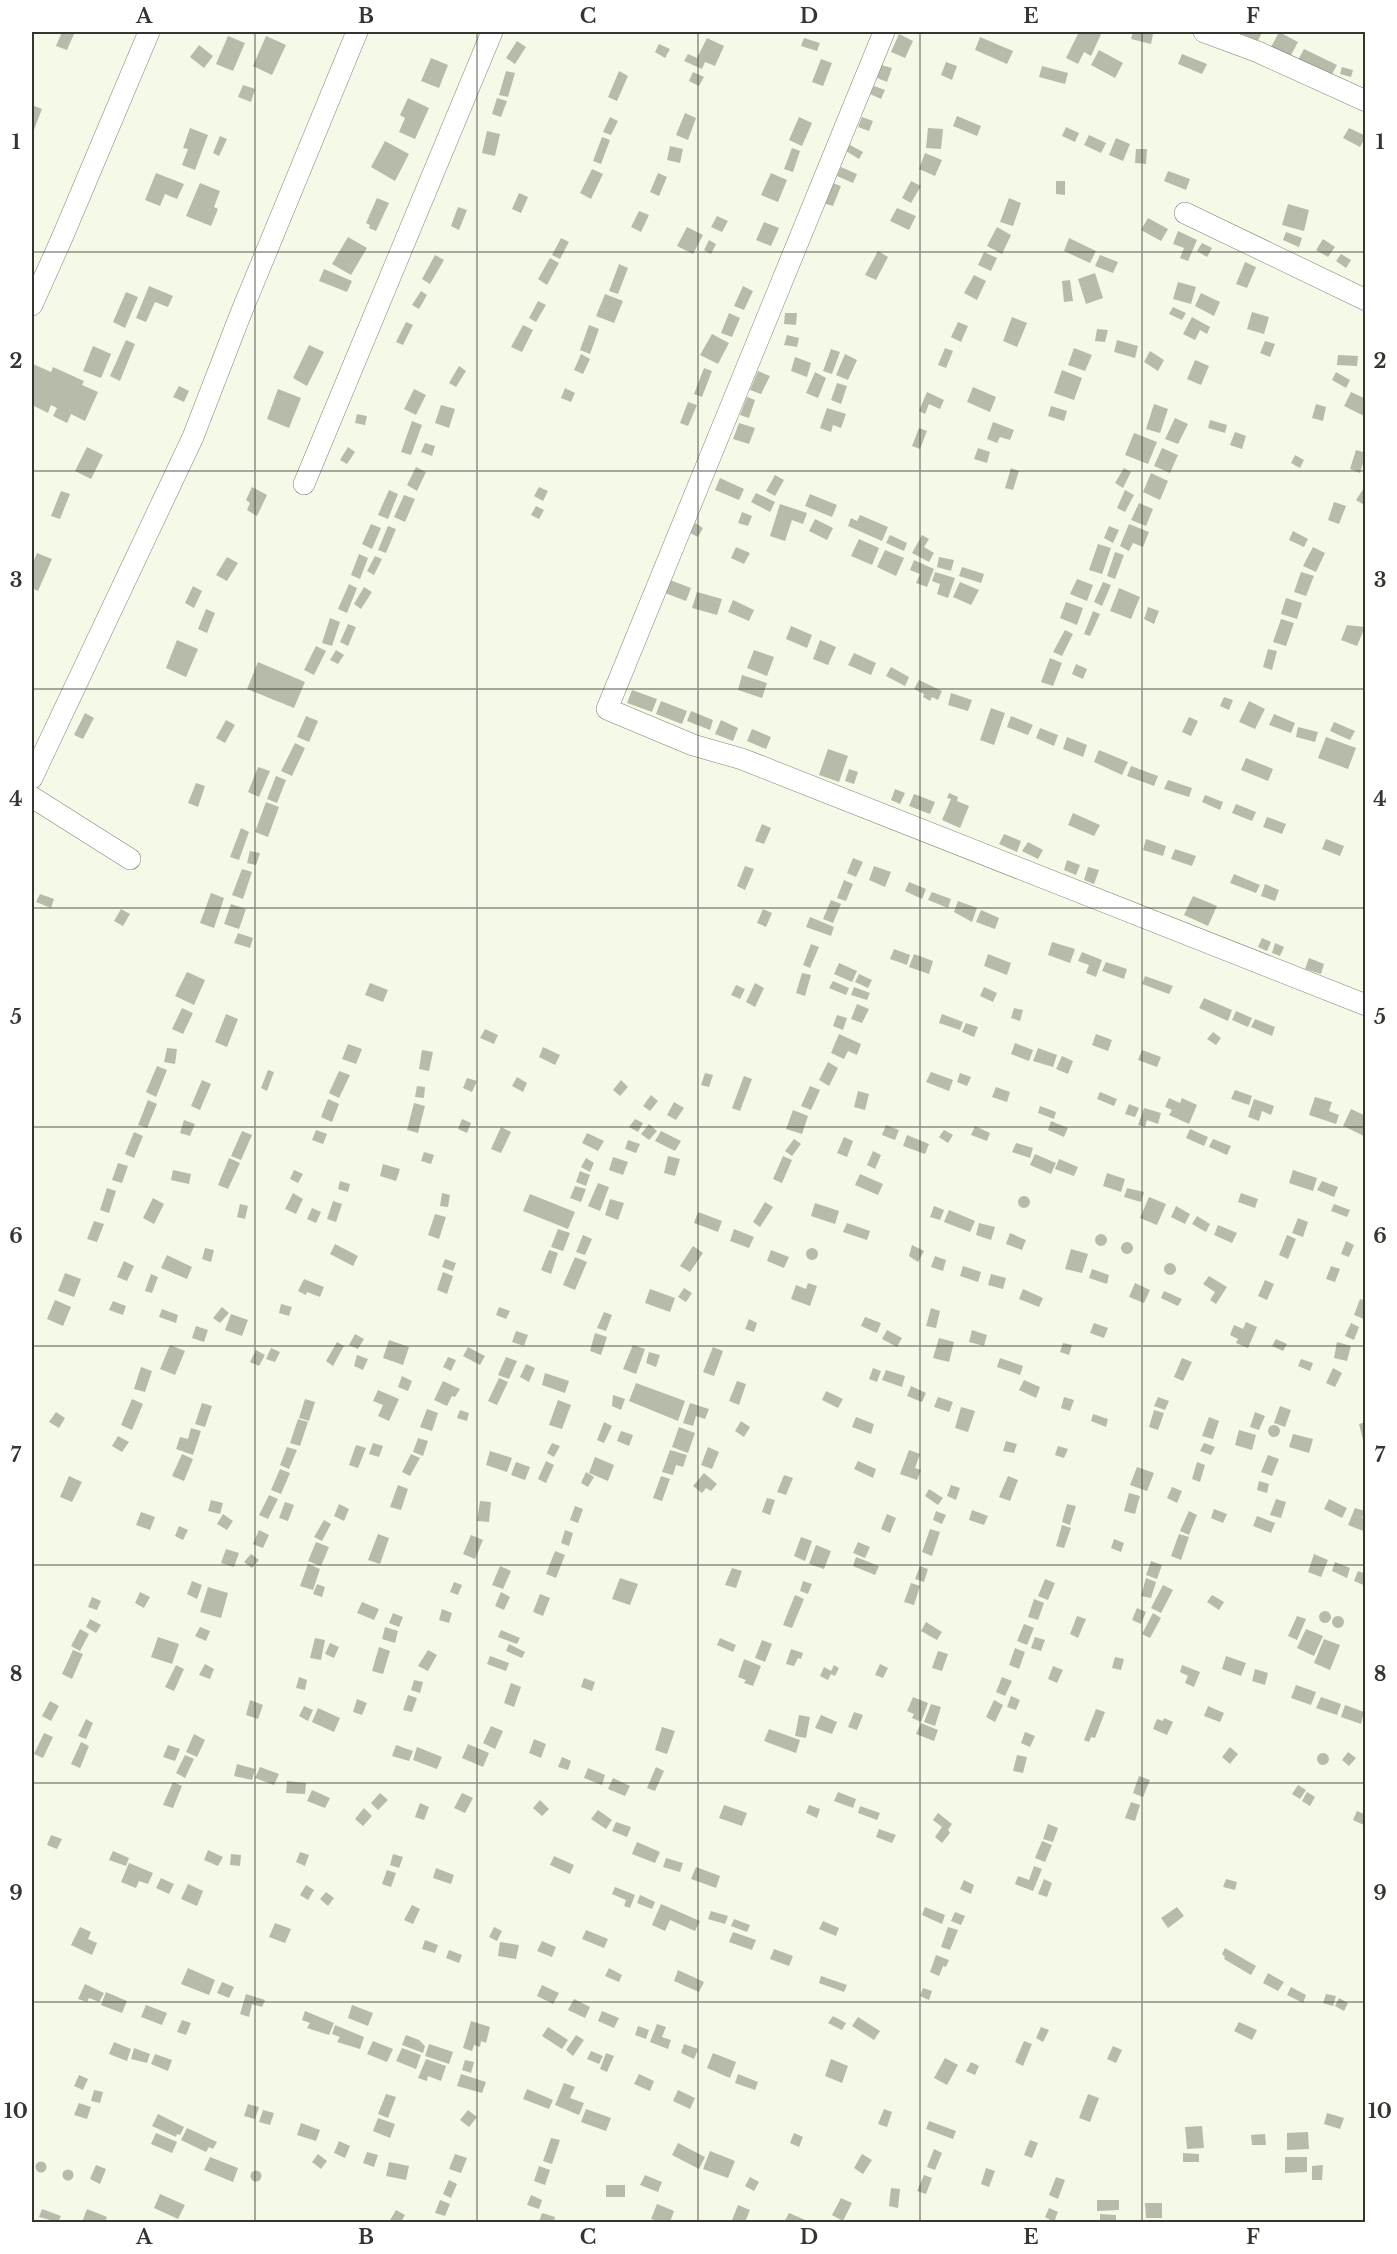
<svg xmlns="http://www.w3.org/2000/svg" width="1397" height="2254" font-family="'Libre Baskerville',serif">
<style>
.building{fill:#b7bbaa}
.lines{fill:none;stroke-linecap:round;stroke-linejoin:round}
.street-casing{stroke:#7f8473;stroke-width:22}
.street{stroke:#fff;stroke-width:21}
.grid{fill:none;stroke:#33352e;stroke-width:1.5;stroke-opacity:0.55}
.neatline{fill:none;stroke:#33352e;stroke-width:2}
.grid-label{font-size:20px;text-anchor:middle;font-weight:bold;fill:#33352e}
</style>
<rect width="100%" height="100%" fill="#f5fae8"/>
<path class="building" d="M62,32l12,2 -7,16 -11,-4z
M1079,32h23l-11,24 -7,-4 -6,12 -12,-6z
M1133,32l20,2 -2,10 -20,-5z
M1243,32h19l-4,9 -16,-7z
M1279,32l19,10 -8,15 -19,-10z
M899,34l14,7 -8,17 -14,-6z
M228,36l17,7 -12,28 -17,-7z
M266,36l20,9 -14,30 -19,-9z
M980,37l33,14 -6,13 -32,-14z
M707,38l17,8 -9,20 -10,-4 -3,7 -18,-8 4,-7 9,4z
M804,38l16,5 -3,8 -16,-5z
M517,41l9,6 -11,17 -9,-6z
M659,44l11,5 -5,9 -10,-6z
M199,45l14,11 -9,12 -14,-11z
M1304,49l33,16 -6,11 -33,-16z
M1099,50l24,13 -8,15 -24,-13z
M1182,54l25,10 -5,10 -24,-10z
M431,58l17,7 -9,23 -18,-7z
M821,59l11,4 -9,23 -11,-4z
M946,62l11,4 -5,14 -11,-5z
M881,65l11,3 -5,14 -10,-4z
M1042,66l26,7 -3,11 -26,-7z
M1342,67l11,3 -2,7 -11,-3z
M506,71l9,2 -7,24 -9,-2z
M619,71l9,5 -11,25 -9,-4z
M693,72l11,5 -5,9 -10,-5z
M243,85l12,4 -4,13 -13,-5z
M874,86l11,4 -4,9 -11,-5z
M408,98l21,10 -14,31 -16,-7 6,-14 -5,-3z
M497,98l10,3 -6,16 -9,-3z
M32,105l10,4 -10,26z
M685,113l11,5 -8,22 -12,-5z
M957,116l24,10 -4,10 -24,-10z
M610,117l8,4 -7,14 -8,-3z
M799,117l13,6 -10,23 -13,-6z
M862,117l11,4 -4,10 -11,-4z
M1066,127l13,6 -4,9 -13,-6z
M190,128l18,7 -13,35 -13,-5 6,-16 -5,-1z
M928,128l15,1 -2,20 -15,-1z
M1349,128l17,8 -6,11 -17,-9z
M487,131l13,3 -5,22 -13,-3z
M1089,135l17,8 -5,10 -17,-8z
M220,136l7,3 -8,17 -6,-3z
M602,137l8,3 -9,24 -8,-3z
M1116,138l14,6 -7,17 -14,-6z
M385,141l24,13 -14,27 -24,-14z
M850,145l13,7 -4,7 -13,-8z
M670,146l13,3 -3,14 -13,-3z
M792,148l8,3 -7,21 -9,-3z
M1136,149h11l-1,15 -11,-1z
M925,153l17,7 -7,16 -16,-7z
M841,167l16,7 -4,9 -16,-7z
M592,169l11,5 -12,25 -11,-6z
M1168,171l22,8 -4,11 -22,-9z
M156,173l28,11 -7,15 -12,-5 -5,12 -15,-6z
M658,173l9,4 -8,19 -9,-4z
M771,173l16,7 -9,22 -17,-7z
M911,181l10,5 -10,17 -9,-5z
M1056,181h9v14l-9,-1z
M830,182l11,4 -8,20 -10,-3z
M200,183l20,8 -6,16 4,2 -7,17 -25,-10z
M519,193l9,4 -7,16 -9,-4z
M377,198l12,5 -13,28 -7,-3 1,-3 -4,-2z
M1009,198l12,5 -8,23 -13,-4z
M1288,204l21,6 -5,21 -22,-6z
M458,207l9,3 -8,20 -8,-4z
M897,208l19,8 -7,14 -19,-9z
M639,211l10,4 -8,17 -10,-5z
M717,216l11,5 -6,11 -11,-5z
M1148,218l20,11 -7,12 -20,-11z
M764,222l15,6 -8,18 -15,-6z
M687,227l16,8 -10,19 -16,-8z
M997,227l14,8 -9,19 -15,-8z
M1178,231l19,9 -9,21 -8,-3 4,-10 -11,-4z
M1286,232l16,6 -3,9 -16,-7z
M348,237l19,11 -16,27 -19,-11z
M561,238l8,4 -9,17 -8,-4z
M1069,238l27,13 -6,12 -26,-12z
M1323,239l12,8 -7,10 -12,-7z
M709,240l7,4 -5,10 -7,-4z
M1202,243l10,5 -5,9 -10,-6z
M878,251l10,6 -12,23 -11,-5z
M984,252l13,6 -6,13 -13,-6z
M1341,254l10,6 -5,8 -10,-7z
M435,255l9,5 -14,24 -8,-5z
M1100,255l18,7 -5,11 -18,-7z
M550,258l9,5 -12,22 -9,-6z
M1245,262l11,5 -9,21 -11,-4z
M619,264l9,4 -10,26 -9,-3z
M324,269l28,12 -5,11 -28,-11z
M1095,273l8,25 -17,6 -8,-25z
M974,275l12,6 -9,19 -13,-7z
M1070,280l3,21 -9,1 -2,-21z
M1178,282l18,5 -5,17 -18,-5z
M149,286l24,10 -5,11 -13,-5 -9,20 -10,-4z
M743,286l10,5 -9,19 -10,-4z
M421,291l6,4 -8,14 -7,-4z
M126,292l12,5 -13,31 -12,-6z
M1201,293l19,9 -6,14 -19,-10z
M605,294l18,7 -9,22 -18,-7z
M538,301l8,4 -10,17 -7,-4z
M1173,307l13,6 -4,7 -13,-6z
M1252,312l17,5 -5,17 -17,-5z
M729,313l11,5 -8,19 -11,-4z
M785,313h12l-1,12 -12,-1z
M1012,317l15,6 -10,24 -14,-6z
M1192,317l18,10 -3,7 -7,-4 -5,10 -12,-6z
M406,322l7,3 -10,20 -7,-3z
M958,322l10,4 -7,16 -10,-5z
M523,325l10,5 -11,22 -11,-5z
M589,325l10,4 -9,25 -10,-4z
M1097,329l11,1 -3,12 -10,-1z
M712,334l17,9 -11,21 -18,-9z
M787,335l12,3 -2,9 -13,-2z
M126,340l9,4 -15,37 -10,-5z
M1117,340l21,6 -3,12 -21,-6z
M1265,341l10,3 -5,13 -10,-4z
M309,345l15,7 -17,34 -14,-8z
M93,346l18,8 -10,24 -18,-7z
M945,348l8,3 -7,17 -8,-3z
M1074,348l18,7 -7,16 -17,-6z
M831,349l9,3 -8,22 -9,-3z
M1150,351l14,9 -6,11 -14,-9z
M581,354l9,5 -7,15 -9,-4z
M845,354l12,6 -9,20 -12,-5z
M1338,355l20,1 -1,10 -20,-1z
M795,357l16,6 -4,14 -16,-6z
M1195,360l14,6 -8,19 -14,-6z
M33,364l18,8 2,-5 31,14 -2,4 16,7 -13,29 -14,-7 -4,9 -14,-7 4,-8 -6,-3 -3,8 -16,-8z
M459,366l7,5 -10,16 -7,-4z
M704,368l8,3 -10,26 -8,-3z
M1062,370l20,8 -8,22 -20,-7z
M758,371l12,5 -9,18 -11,-4z
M815,372l11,6 -8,20 -12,-5z
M1336,372l14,8 -4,8 -14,-8z
M837,383l10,3 -6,18 -10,-4z
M179,386l10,5 -5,11 -11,-5z
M973,387l23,10 -6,15 -23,-10z
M565,388l10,5 -4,9 -10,-4z
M278,389l23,9 -12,30 -22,-9z
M414,389l12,6 -10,20 -12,-6z
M927,392l17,8 -4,9 -11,-5 -4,10 -6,-3z
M1351,392l15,7v18l-22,-11z
M747,397l8,3 -6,18 -9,-3z
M688,402l9,3 -9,21 -8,-3z
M1154,404l14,5 -8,24 -14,-4z
M1316,404l10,3 -3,14 -11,-3z
M441,405l14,4 -6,19 -14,-5z
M1051,406l16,5 -3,10 -16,-5z
M827,408l19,6 -5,14 -8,-3 -2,7 -11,-4z
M357,414l10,2 -2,9 -10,-2z
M1175,418l13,6 -10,20 -13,-5z
M1210,420l17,5 -2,8 -17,-5z
M412,421l10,4 -11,30 -10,-3z
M993,422l21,8 -4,10 -10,-3 -3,6 -10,-4z
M739,423l16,5 -6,16 -16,-5z
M919,428l8,3 -7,18 -8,-3z
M1235,432l11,4 -4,13 -12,-4z
M1134,433l23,9 -9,22 -23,-9z
M425,443l10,3 -3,10 -11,-4z
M87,447l16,8 -12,24 -16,-8z
M348,447l7,5 -8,12 -7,-4z
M978,448l12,4 -3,11 -13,-4z
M1162,448l16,7 -8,18 -16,-7z
M1356,450l10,3 -6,20 -10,-4z
M1295,455l9,5 -4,8 -9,-5z
M416,467l10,5 -9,19 -10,-6z
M1011,468l8,3 -6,19 -8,-2z
M1124,468l7,4 -8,16 -8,-5z
M1151,473l17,8 -8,19 -17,-8z
M775,475l9,5 -9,16 -9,-5z
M720,478l24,11 -5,11 -24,-10z
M1366,485v21l-10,-6z
M252,487l15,8 -10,21 -10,-6 3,-7 -4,-3z
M539,487l9,4 -5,10 -9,-5z
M389,490l9,4 -10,25 -10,-4z
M1125,490l9,5 -9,17 -8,-4z
M61,491l9,3 -10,25 -9,-3z
M756,493l19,9 -5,10 -19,-10z
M810,494l27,11 -5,12 -27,-11z
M404,495l11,4 -10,23 -11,-5z
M1334,502l12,4 -7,18 -11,-4z
M1139,503l14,6 -7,17 -15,-6z
M780,504l27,9 -4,11 -11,-4 -7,21 -15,-5z
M536,506l8,4 -5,9 -8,-4z
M742,512l10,4 -4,10 -10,-3z
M860,515l28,12 -6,14 -34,-15 3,-8 6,3z
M815,519l18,9 -6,12 -18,-9z
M695,523l8,5 -5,9 -8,-4z
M371,524l10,4 -9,21 -10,-5z
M1129,524l20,8 -6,15 -10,-4 -4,8 -9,-5z
M388,526l8,3 -10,24 -8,-3z
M1109,526l10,4 -6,13 -9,-5z
M1293,531l15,8 -4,8 -15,-7z
M890,535l17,8 -3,8 -18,-8z
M922,535l7,4 -5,8 10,6 -5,9 -17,-9z
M859,539l20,9 -7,17 -21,-9z
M1098,544l13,4 -9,26 -13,-4z
M736,547l14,6 -6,11 -13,-6z
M1313,547l12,6 -9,19 -13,-6z
M885,550l19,8 -8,18 -19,-9z
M1115,552l9,3 -9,24 -8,-3z
M37,553l15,6 -14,32 -6,-3v-23z
M359,554l9,4 -8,21 -9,-4z
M375,556l7,3 -8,16 -7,-4z
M227,557l11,6 -11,18 -11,-6z
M939,557l15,3 -3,11 -14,-4z
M914,560l20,9 -7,18 -11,-4 4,-9 -10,-4z
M962,567l22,7 -3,9 -22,-7z
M935,572l20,6 -7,20 -11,-4 3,-10 -8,-3z
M1301,572l13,4 -8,20 -12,-4z
M1077,579l16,6 -6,16 -17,-7z
M670,580l21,8 -5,13 -21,-8z
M960,582l19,8 -8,15 -18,-8z
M1103,582l8,3 -9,21 -8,-4z
M349,584l8,4 -10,25 -9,-4z
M193,586l9,5 -8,17 -9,-5z
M364,587l8,5 -11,17 -7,-5z
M1119,588l21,9 -9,22 -21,-8z
M697,592l25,7 -5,16 -25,-7z
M1286,598l16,5 -5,16 -16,-5z
M733,600l21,10 -5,11 -21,-9z
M1066,602l17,6 -6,17 -17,-7z
M1148,607l11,4 -5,13 -10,-5z
M206,609l9,4 -8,20 -9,-4z
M1093,611l7,3 -10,22 -6,-2z
M330,618l10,4 -8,24 -10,-3z
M1281,619l13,4 -8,23 -13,-4z
M348,624l8,3 -8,19 -8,-4z
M1347,625l18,2 -8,19 -16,-6z
M791,626l21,9 -5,13 -21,-9z
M1065,630l8,4 -11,22 -9,-4z
M177,640l21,9 -12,28 -20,-9z
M820,640l16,7 -8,18 -15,-6z
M316,646l10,5 -12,24 -10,-5z
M1268,649l9,2 -5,19 -9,-3z
M336,650l8,5 -6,9 -8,-4z
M754,650l20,7 -7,19 -20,-8z
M854,653l22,10 -5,12 -23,-10z
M1050,658l12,5 -9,23 -12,-4z
M258,662l47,20 -11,26 -47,-19z
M1076,664l11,5 -4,10 -11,-5z
M891,667l18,10 -4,9 -19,-10z
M742,675l25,8 -5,15 -24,-8z
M919,680l23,11 -4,9 -6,-3 -2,4 -7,-4 1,-3 -10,-5z
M632,690l25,9 -5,13 -25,-9z
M951,693l21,7 -4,11 -20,-6z
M1224,697l9,3 -4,10 -9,-4z
M661,701l26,10 -5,13 -26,-10z
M1249,701l16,8 -10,20 -16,-7z
M991,708l14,5 -11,32 -14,-5z
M691,711l22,9 -3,10 -23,-9z
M85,713l9,5 -11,21 -9,-4z
M1274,714l21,9 -4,10 -22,-8z
M306,716l12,5 -9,21 -12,-5z
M1011,716l22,9 -5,10 -21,-8z
M1189,717l9,4 -7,15 -9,-4z
M226,720l9,5 -10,18 -9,-5z
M721,720l17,8 -5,13 -18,-7z
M1334,722l21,9 -5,9 -20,-9z
M1298,727l20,5 -3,10 -19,-5z
M1040,728l18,7 -4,11 -18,-8z
M752,729l19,8 -5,12 -19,-8z
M1067,737l20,8 -4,12 -20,-8z
M1326,737l30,11 -8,21 -30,-11z
M295,743l10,5 -13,28 -11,-5z
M828,749l20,7 -9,26 -20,-7z
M1099,750l29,12 -6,13 -28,-13z
M1246,758l27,11 -5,12 -27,-11z
M1131,766l27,10 -4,10 -27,-10z
M258,767l12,4 -11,26 -11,-5z
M849,769l9,3 -4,12 -9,-3z
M276,776l10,4 -9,23 -10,-4z
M1168,780l24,8 -3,9 -25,-8z
M196,783l9,3 -7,21 -10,-4z
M895,789l10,4 -5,11 -9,-4z
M949,793l9,4 -1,4 12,5 -9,22 -18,-8 9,-21 -4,-1z
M914,794l21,8 -5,12 -21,-8z
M1205,795l18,7 -3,8 -18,-8z
M266,802l13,5 -11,30 -13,-5z
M1236,804l20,8 -4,9 -20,-8z
M1073,813l27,12 -6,11 -26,-11z
M1267,817l19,7 -4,10 -19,-7z
M762,824l9,4 -7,16 -9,-3z
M241,828l8,4 -10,28 -9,-3z
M1004,834l17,7 -4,11 -18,-8z
M1146,839l20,7 -3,10 -20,-6z
M1326,839l18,7 -4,10 -18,-7z
M1028,842l15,8 -5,9 -16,-8z
M1175,849l21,7 -4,10 -21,-7z
M250,851l10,2 -4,12 -9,-2z
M853,858l10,4 -7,15 -9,-4z
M1067,860l13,5 -4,10 -12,-5z
M745,866l9,3 -9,21 -8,-4z
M874,866l17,6 -6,15 -16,-7z
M1088,867l11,3 -5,14 -10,-4z
M242,869l10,3 -9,27 -11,-4z
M1234,874l26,11 -4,8 -26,-10z
M844,880l9,4 -7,17 -9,-3z
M909,882l17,7 -4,10 -17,-8z
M1265,884l14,6 -4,11 -14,-5z
M932,892l19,7 -3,9 -20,-8z
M211,893l13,5 -10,30 -14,-5z
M40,894l14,5 -3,9 -15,-6z
M1193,896l24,10 -9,20 -24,-11z
M831,900l10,4 -8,19 -10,-4z
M958,901l19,7 -5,14 -18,-10z
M231,904l15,5 -7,20 -15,-5z
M121,909l9,5 -7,12 -9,-5z
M763,909l9,4 -6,14 -9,-4z
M981,910l18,8 -4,11 -19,-7z
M810,917l24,10 -3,9 -25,-9z
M238,933l15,5 -3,10 -16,-5z
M1262,938l9,4 -4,9 -9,-4z
M1052,942l23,7 -5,14 -22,-8z
M1275,943l9,4 -4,9 -8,-3z
M811,944l8,3 -9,21 -7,-3z
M894,949l16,6 -3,10 -17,-6z
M1082,952l20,8 -6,17 -10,-4 3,-8 -11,-4z
M914,954l19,7 -4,13 -20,-7z
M988,954l23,9 -4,12 -23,-9z
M1309,958l15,6 -3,10 -16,-5z
M1106,962l21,7 -3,10 -22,-8z
M839,963l18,8 -5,11 -18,-8z
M187,972l18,8 -11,25 -19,-9z
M802,973l9,2 -6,21 -9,-3z
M859,974l13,6 -4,8 -13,-6z
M1145,976l28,10 -4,8 -27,-10z
M833,981l16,7 -3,7 -17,-7z
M370,983l18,7 -5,12 -18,-7z
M755,983l9,5 -9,19 -9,-5z
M736,985l9,4 -5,10 -9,-4z
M854,987l16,6 -3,7 -16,-5z
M984,987l13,6 -4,9 -13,-6z
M1204,998l28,12 -4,11 -29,-13z
M857,1004l12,5 -7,14 -11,-4z
M182,1008l11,5 -10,21 -11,-5z
M1014,1008l9,2 -3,11 -9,-3z
M1236,1011l16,7 -4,9 -16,-7z
M226,1014l12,5 -11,28 -12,-5z
M942,1014l21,8 -3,8 -21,-7z
M837,1015l10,3 -4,12 -10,-4z
M1255,1019l20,8 -3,9 -21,-9z
M966,1023l12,4 -4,10 -12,-5z
M485,1029l13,6 -4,9 -14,-6z
M1213,1032l8,6 -5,7 -9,-6z
M839,1034l22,10 -4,11 -9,-4 -4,8 -13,-6z
M1096,1034l16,6 -4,11 -16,-6z
M1015,1043l18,7 -4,11 -18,-7z
M348,1044l14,5 -6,15 -14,-5z
M543,1047l17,8 -5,10 -16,-8z
M167,1048l10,1 -2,15 -11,-2z
M1038,1048l19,7 -4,12 -20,-6z
M422,1050l11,2 -4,19 -10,-2z
M1142,1050l19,7 -4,10 -19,-7z
M1062,1056l11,5 -5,13 -12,-5z
M828,1062l10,6 -9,18 -10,-6z
M157,1066l10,4 -11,27 -10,-5z
M268,1070l6,2 -7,19 -6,-3z
M339,1071l11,4 -11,23 -10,-5z
M931,1072l22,8 -4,11 -23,-9z
M705,1073l8,2 -4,12 -8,-2z
M960,1073l11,4 -4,9 -10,-4z
M744,1076l8,3 -12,32 -8,-3z
M517,1077l10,6 -4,9 -11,-6z
M467,1078l10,3 -5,11 -9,-4z
M202,1080l9,4 -11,26 -9,-4z
M621,1080l7,7 -8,9 -7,-6z
M417,1086l8,1 -1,11 -9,-1z
M810,1086l10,4 -9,20 -10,-4z
M996,1087l14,5 -3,10 -15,-5z
M1235,1090l17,6 -3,9 -18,-6z
M858,1091l11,3 -4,16 -11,-3z
M1100,1092l17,7 -3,7 -17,-7z
M651,1095l7,6 -8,10 -7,-5z
M1315,1097l17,5 -3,9 10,4 -3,9 -27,-9z
M1169,1098l11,5 2,-5 15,7 -8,19 -20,-9 3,-5 -7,-3z
M328,1099l11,5 -7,18 -11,-5z
M1254,1099l20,7 -3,9 -9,-4 -3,10 -11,-4z
M148,1100l9,4 -10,24 -9,-3z
M674,1102l10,6 -8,12 -9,-5z
M414,1103l11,3 -7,27 -11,-3z
M1129,1104l10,4 -4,9 -10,-3z
M1040,1106l16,6 -2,7 -16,-6z
M1144,1108l17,5 -3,11 -11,-4 -2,7 -7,-2z
M1351,1109l15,7v21l-23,-11z
M793,1110l15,6 -6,18 -16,-5z
M462,1119l9,4 -4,10 -9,-4z
M635,1119l8,4 -5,9 -9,-5z
M184,1120l11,4 -5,12 -10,-3z
M1051,1121l17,7 -4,9 -16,-7z
M649,1124l8,7 -8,9 -8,-6z
M886,1125l13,5 -4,10 -13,-5z
M975,1126l15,7 -3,8 -16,-6z
M501,1127l10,5 -10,21 -10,-4z
M1190,1129l18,8 -4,9 -18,-8z
M316,1130l11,4 -4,10 -11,-4z
M944,1130l9,5 -5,8 -9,-6z
M242,1131l10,4 -11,25 -10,-4z
M661,1131l20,10 -6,10 -20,-10z
M134,1132l9,4 -9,22 -9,-4z
M587,1133l17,8 -6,10 -16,-8z
M907,1135l22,9 -4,10 -22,-8z
M844,1137l9,4 -6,16 -10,-4z
M794,1139l7,5 -9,12 -7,-5z
M1213,1139l18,7 -4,9 -18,-8z
M628,1140l12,4 -4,9 -11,-4z
M1016,1143l17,5 -3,10 -18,-6z
M873,1151l8,4 -6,14 -8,-4z
M424,1152l10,3 -3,9 -10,-3z
M1035,1154l21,9 -5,11 -21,-9z
M668,1156l12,3 -5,17 -11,-3z
M783,1156l9,4 -10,23 -9,-4z
M613,1157l15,5 -5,13 -14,-5z
M229,1158l11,5 -12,26 -10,-4z
M586,1158l8,5 -4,9 -9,-5z
M1059,1159l19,8 -4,9 -19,-7z
M118,1163l10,3 -6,17 -10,-3z
M383,1164l17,5 -4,12 -16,-5z
M173,1170l18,4 -2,10 -18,-4z
M294,1170l9,4 -5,9 -8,-4z
M1293,1170l24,8 -4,13 -24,-8z
M580,1171l10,4 -4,11 -10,-4z
M1107,1173l18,6 -4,13 -18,-6z
M860,1174l23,10 -5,11 -23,-10z
M340,1181l10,3 -2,8 -10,-3z
M1322,1181l16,6 -4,10 -17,-7z
M598,1183l11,4 -9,24 -12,-5z
M575,1186l11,3 -5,13 -11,-4z
M107,1188l9,3 -7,22 -9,-3z
M1127,1188l17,4 -3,10 -17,-5z
M293,1193l10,6 -7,15 -11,-5z
M442,1193l8,2 -2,12 -8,-1z
M1241,1193l17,6 -3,9 -17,-6z
M530,1194l45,18 -7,17 -45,-18z
M1018 1202a6 6 0 1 1 12 0a6 6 0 1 1-12 0Z
M1149,1197l17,7 -9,21 -17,-7z
M153,1198l11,6 -10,20 -11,-6z
M610,1199l14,4 -6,17 -13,-5z
M333,1201l9,3 -6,18 -9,-3z
M765,1202l8,5 -13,20 -7,-5z
M815,1203l24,8 -4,13 -24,-8z
M240,1204l8,2 -3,13 -8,-2z
M1334,1204l16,6 -3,7 -16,-6z
M934,1206l10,4 -4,10 -10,-3z
M1176,1206l14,8 -5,10 -14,-7z
M312,1208l9,4 -5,11 -9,-4z
M949,1210l26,11 -5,11 -26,-10z
M698,1212l24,9 -4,11 -24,-9z
M435,1214l11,3 -7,22 -11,-4z
M1197,1216l13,8 -4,8 -14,-8z
M1298,1218l10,4 -5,15 -11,-4z
M94,1221l10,3 -7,18 -10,-3z
M847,1223l23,8 -3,9 -24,-8z
M979,1223l16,4 -4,13 -15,-5z
M1218,1225l19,8 -5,10 -18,-8z
M558,1229l12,4 -7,18 -12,-4z
M734,1229l20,8 -5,11 -19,-7z
M1010,1233l16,7 -4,10 -16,-6z
M1095 1240a6 6 0 1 1 12 0a6 6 0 1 1-12 0Z
M583,1235l9,4 -7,16 -9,-3z
M1287,1235l9,4 -8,20 -9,-4z
M1346,1241l8,4 -5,12 -8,-3z
M1121 1248a6 6 0 1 1 12 0a6 6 0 1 1-12 0Z
M335,1244l23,12 -5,10 -23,-12z
M912,1245l12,6 -6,11 -9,-6z
M693,1246l10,7 -13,19 -10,-6z
M205,1248l9,2 -3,12 -9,-3z
M806 1254a6 6 0 1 1 12 0a6 6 0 1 1-12 0Z
M1071,1249l17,5 -6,19 -17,-4z
M549,1250l9,3 -7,21 -10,-4z
M771,1250l18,7 -5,11 -17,-7z
M167,1255l25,12 -5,12 -26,-11z
M935,1256l11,4 -3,11 -12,-4z
M575,1257l12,5 -12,28 -12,-5z
M445,1259l11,4 -3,8 -11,-4z
M124,1261l10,5 -7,15 -10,-4z
M1164 1269a6 6 0 1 1 12 0a6 6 0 1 1-12 0Z
M963,1266l18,6 -3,10 -18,-6z
M1331,1266l9,3 -5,13 -9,-3z
M1092,1269l17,6 -2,9 -18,-6z
M443,1272l10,4 -6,18 -10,-4z
M65,1273l16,6 -7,18 -16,-6z
M151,1274l7,3 -6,16 -7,-2z
M991,1274l15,4 -3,11 -15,-4z
M1209,1276l18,11 -11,17 -6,-4 5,-8 -12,-8z
M304,1279l20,8 -4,10 -13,-5 -1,3 -8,-4z
M1265,1280l9,4 -7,16 -9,-4z
M808,1283l9,3 -7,20 -19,-7 5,-14 10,4z
M1135,1283l15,7 -6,13 -15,-6z
M684,1288l8,5 -6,9 -8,-5z
M650,1289l25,9 -5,14 -25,-9z
M1023,1289l20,9 -4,9 -20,-8z
M1164,1291l18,8 -4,7 -17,-8z
M1360,1299l6,2 -2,18 -10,-4z
M55,1300l16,7 -8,19 -16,-7z
M113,1301l13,5 -3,9 -14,-5z
M281,1304l11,3 -3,9 -10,-3z
M222,1307l7,6 -9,10 -7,-5z
M499,1307l11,4 -4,8 -10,-4z
M931,1308l9,3 -4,17 -10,-2z
M162,1309l16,6 -2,8 -17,-6z
M604,1312l8,3 -6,16 -9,-3z
M231,1314l17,6 -6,16 -17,-6z
M865,1317l16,6 -4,10 -16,-7z
M749,1319l8,4 -3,9 -9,-3z
M1246,1322l11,5 -9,21 -12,-5 2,-4 -8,-4 4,-10 9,4z
M1094,1323l14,5 -4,10 -14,-5z
M1351,1323l8,4 -5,13 -9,-4z
M196,1326l12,4 -4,12 -12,-4z
M887,1330l15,8 -5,9 -15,-8z
M972,1330l15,5 -3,11 -15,-4z
M516,1331l12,4 -4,11 -12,-4z
M595,1333l12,4 -6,18 -11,-4z
M355,1334l9,5 -6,10 -9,-4z
M939,1338l15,4 -5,20 -16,-4z
M1276,1339l11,5 -4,7 -11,-5z
M389,1340l20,7 -6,18 -20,-7z
M337,1342l7,4 -11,20 -7,-5z
M1337,1342l14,4 -4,15 -13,-3z
M1063,1343l9,2 -3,10 -9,-3z
M170,1345l15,6 -10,24 -15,-6z
M633,1345l12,4 -9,25 -13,-5z
M468,1347l17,9 -5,9 -17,-9z
M713,1347l10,4 -9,25 -11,-4z
M271,1348l9,4 -5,10 -9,-3z
M256,1350l9,5 -6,11 -9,-4z
M649,1352l11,3 -4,12 -10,-4z
M357,1355l11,4 -5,11 -9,-4z
M448,1357l8,3 -5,11 -8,-4z
M506,1357l11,4 -8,18 -11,-4z
M1000,1358l23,8 -3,9 -23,-8z
M1182,1358l10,4 -9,19 -9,-4z
M1301,1359l12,4 -3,8 -12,-5z
M526,1364l9,4 -6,14 -9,-5z
M141,1367l11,4 -7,21 -11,-3z
M873,1368l8,3 -4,11 -8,-3z
M1333,1368l9,5 -7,14 -9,-4z
M886,1370l19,6 -3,11 -20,-7z
M545,1373l24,8 -4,12 -23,-8z
M402,1376l10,5 -4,10 -10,-4z
M499,1378l9,4 -11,23 -9,-4z
M1024,1380l16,7 -4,11 -17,-8z
M443,1381l17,8 -5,8 -3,-1 -5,10 -13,-6z
M737,1381l9,3 -7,21 -10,-4z
M636,1383l49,18 -7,20 -49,-20z
M911,1386l15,7 -4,9 -15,-6z
M378,1390l21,9 -10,22 -11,-5 5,-11 -10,-4z
M826,1391l17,8 -5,9 -16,-8z
M613,1395l12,4 -4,11 -9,-4z
M938,1397l15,5 -4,10 -15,-5z
M1064,1397l10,3 -4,11 -9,-3z
M1158,1397l11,4 -4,9 -11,-4z
M132,1399l11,5 -11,26 -11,-5z
M305,1399l10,3 -6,19 -10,-3z
M558,1400l13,5 -9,24 -13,-4z
M202,1403l10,3 -7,21 -10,-3z
M690,1403l19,6 -4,10 -9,-3 -3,10 -10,-3z
M1280,1406l11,4 -6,17 -11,-4z
M961,1407l14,4 -7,21 -13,-4z
M427,1409l11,4 -6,18 -12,-4z
M460,1410l9,3 -2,8 -10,-3z
M1154,1410l10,3 -6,17 -9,-3z
M56,1412l9,6 -6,10 -10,-6z
M1255,1412l10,4 -6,14 -9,-3z
M1093,1414l15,5 -2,8 -15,-6z
M856,1417l18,7 -3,10 -19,-7z
M1209,1417l10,4 -6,18 -11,-3z
M298,1419l10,3 -8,24 -10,-3z
M741,1421l9,6 -6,10 -9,-6z
M604,1422l8,4 -8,17 -7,-3z
M1366,1422v26h-1l-6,-24z
M1268 1431a6 6 0 1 1 12 0a6 6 0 1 1-12 0Z
M679,1427l16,6 -7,20 -16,-6z
M191,1428l10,3 -8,24 -17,-6 4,-12 8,2z
M1239,1430l17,5 -4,15 -17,-5z
M621,1431l12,4 -4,11 -12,-5z
M1293,1434l20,5 -4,14 -20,-6z
M118,1436l11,6 -7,10 -10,-6z
M418,1438l10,3 -5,15 -10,-4z
M1006,1441l11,3 -3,9 -11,-2z
M373,1443l10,3 -4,11 -10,-3z
M552,1443l8,3 -6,11 -7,-4z
M1204,1443l11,4 -4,8 -11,-4z
M356,1445l10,3 -8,20 -9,-3z
M1058,1446l10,3 -4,9 -9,-3z
M287,1447l10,3 -8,19 -9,-4z
M708,1447l11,5 -7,17 -11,-4z
M670,1450l17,5 -4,12 -7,-2 -3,10 -11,-3z
M909,1450l11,4 -5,14 6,2 -4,10 -17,-6z
M490,1451l22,7 -5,14 -21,-7z
M182,1454l11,5 -9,22 -12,-5z
M411,1454l9,4 -10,18 -8,-4z
M1268,1455l11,4 -7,17 -11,-4z
M595,1457l19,8 -6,16 -19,-8z
M546,1461l8,4 -8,18 -8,-4z
M858,1461l18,8 -3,9 -19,-9z
M516,1462l14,5 -5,13 -14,-5z
M1197,1462l8,3 -5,17 -8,-3z
M1137,1467l17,6 -7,18 -17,-6z
M280,1469l10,4 -9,21 -10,-4z
M586,1472l8,5 -6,10 -7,-4z
M704,1473l13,11 -6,7 -5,-3 -4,5 -9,-7z
M784,1475l9,3 -7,17 -9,-3z
M69,1476l13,6 -10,20 -12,-5z
M661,1476l9,3 -8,22 -9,-3z
M1008,1476l10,4 -8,21 -11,-4z
M1259,1481l10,3 -2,9 -10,-3z
M398,1485l10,4 -7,21 -11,-3z
M951,1485l9,3 -4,12 -9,-4z
M1172,1487l10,4 -5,12 -10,-5z
M929,1489l14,9 -5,7 -13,-9z
M1129,1493l11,3 -5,18 -11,-3z
M269,1495l9,4 -10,20 -9,-4z
M767,1498l8,2 -5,15 -8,-3z
M1276,1499l10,3 -5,16 -11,-3z
M1329,1499l18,9 -5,10 -18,-9z
M211,1500l12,3 -3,11 -12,-3z
M480,1501l11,1 -2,20 -12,-1z
M285,1502l9,3 -6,16 -9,-3z
M339,1504l10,5 -5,12 -10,-5z
M1067,1504l9,2 -6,19 -8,-3z
M575,1506l8,3 -5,14 -8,-3z
M1355,1508l10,3 -3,7 4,1v13l-18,-7z
M1214,1509l13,5 -4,9 -12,-5z
M972,1510l16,6 -4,9 -15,-5z
M936,1511l10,4 -4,9 -9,-4z
M1189,1511l8,4 -8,20 -9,-4z
M141,1512l14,5 -5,13 -14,-5z
M223,1514l10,7 -6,9 -10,-6z
M887,1514l9,4 -6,15 -9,-4z
M1257,1516l18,7 -4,10 -18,-7z
M324,1520l7,4 -9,17 -8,-4z
M1062,1525l9,3 -7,20 -8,-2z
M179,1526l9,4 -5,10 -8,-4z
M930,1529l10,3 -8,24 -10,-4z
M259,1530l10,5 -6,13 -10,-4z
M565,1530l8,3 -4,13 -8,-3z
M378,1534l11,4 -9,26 -12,-4z
M1179,1534l10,3 -8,23 -10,-4z
M471,1535l12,5 -8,19 -12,-5z
M801,1537l11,4 -7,20 -11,-5z
M1114,1539l10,4 -3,9 -10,-4z
M316,1542l13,5 -8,19 -13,-5z
M858,1542l12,5 -5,11 -12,-5z
M816,1545l15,6 -7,18 -15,-5z
M226,1549l13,4 -5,14 -13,-4z
M555,1551l10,4 -9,23 -10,-4z
M251,1554l8,6 -7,8 -8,-6z
M1314,1554l14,6 -7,17 -13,-5z
M856,1557l23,9 -4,9 -22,-9z
M1151,1561l11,4 -5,14 -11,-4z
M1335,1562l15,6 -3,10 -15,-7z
M308,1564l12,5 -7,21 -13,-4z
M500,1566l11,5 -8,18 -11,-4z
M920,1566l8,3 -4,13 -9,-3z
M732,1568l10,3 -6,17 -11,-3z
M1358,1571l8,3v12l-12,-5z
M620,1578l18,6 -8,21 -18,-6z
M1146,1578l10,4 -5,16 -10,-2z
M1045,1579l10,4 -7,17 -10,-4z
M192,1581l10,4 -5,14 -10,-5z
M803,1581l9,3 -4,10 -8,-3z
M454,1582l8,3 -4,10 -8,-3z
M911,1583l9,3 -6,19 -10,-3z
M317,1584l8,3 -3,10 -9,-3z
M1163,1585l10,5 -12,23 -10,-5z
M208,1587l20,6 -7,25 -21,-6z
M140,1592l10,5 -6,11 -9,-5z
M501,1592l9,5 -6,13 -9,-4z
M540,1594l10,4 -7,18 -10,-4z
M795,1595l9,4 -12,29 -9,-3z
M1212,1595l12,7 -5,8 -12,-8z
M92,1597l9,4 -4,9 -9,-3z
M1034,1599l10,4 -6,17 -10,-3z
M362,1602l17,7 -5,11 -17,-7z
M1137,1608l9,4 -5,12 -9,-4z
M442,1609l10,4 -3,10 -10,-3z
M1319 1617a6 6 0 1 1 12 0a6 6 0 1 1-12 0Z
M393,1613l10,4 -4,10 -10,-4z
M1153,1613l8,5 -11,20 -8,-4z
M1077,1616l9,3 -8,19 -8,-4z
M1297,1616l9,3 -9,21 -9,-4z
M1332 1622a6 6 0 1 1 12 0a6 6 0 1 1-12 0Z
M90,1619l11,6 -5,8 -10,-6z
M926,1622l16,10 -5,8 -16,-9z
M1024,1624l10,4 -7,17 -10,-4z
M200,1627l10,4 -4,10 -11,-5z
M385,1627l13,4 -3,12 -13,-4z
M80,1629l9,5 -9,17 -9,-5z
M1306,1629l17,7 -9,20 -17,-8z
M501,1630l19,8 -3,6 -19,-7z
M158,1637l21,7 -7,20 -21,-7z
M1035,1637l10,3 -4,11 -10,-3z
M315,1638l10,2 -4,20 -11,-2z
M720,1638l16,7 -3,7 -16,-7z
M1324,1639l16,6 -10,25 -16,-7z
M762,1640l10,4 -7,18 -10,-4z
M330,1643l9,4 -5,11 -9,-4z
M509,1644l16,8 -3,6 -16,-7z
M379,1647l11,4 -7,23 -11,-3z
M1015,1648l10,4 -6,17 -10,-4z
M791,1649l12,4 -2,6 -3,-1 -4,8 -8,-2z
M73,1650l10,4 -11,25 -10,-5z
M428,1650l9,5 -9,16 -10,-5z
M938,1651l10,3 -6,17 -10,-3z
M490,1656l19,7 -3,8 -19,-7z
M1226,1656l20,7 -5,13 -19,-7z
M1115,1657l9,2 -3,11 -9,-2z
M744,1659l17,7 -8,20 -9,-3 2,-3 -8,-3z
M205,1664l9,5 -4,10 -11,-4z
M880,1664l8,4 -5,10 -8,-3z
M176,1665l8,4 -10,22 -9,-4z
M834,1665l5,3 -4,8 -4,-2 -3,6 -8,-4 4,-9 7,4z
M1182,1665l18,7 -6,15 -9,-4 3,-7 -8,-4z
M1053,1666l10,4 -6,13 -9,-4z
M1255,1669l13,4 -3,12 -13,-4z
M299,1677l8,3 -2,10 -9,-2z
M1002,1677l10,4 -7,15 -9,-4z
M584,1678l11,4 -3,9 -11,-4z
M414,1680l9,2 -3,11 -9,-3z
M511,1683l10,4 -7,20 -10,-4z
M1296,1685l20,7 -5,13 -20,-7z
M408,1695l9,3 -5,14 -9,-2z
M1011,1696l9,4 -4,10 -9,-3z
M913,1697l15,6 -7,19 -9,-4 2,-4 -7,-3z
M1321,1697l20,7 -4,11 -21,-7z
M357,1699l10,4 -5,12 -9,-3z
M250,1700l13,5 -5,14 -12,-4z
M994,1700l9,5 -8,17 -9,-5z
M50,1701l9,5 -8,15 -9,-5z
M931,1704l10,3 -6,19 -11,-4z
M1345,1705l19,7 -3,12 -20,-7z
M304,1706l9,4 -5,11 -9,-5z
M1208,1706l16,7 -4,9 -16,-6z
M318,1708l22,10 -6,14 -22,-10z
M1096,1709l9,3 -10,26 -4,-1 -2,5 -5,-2z
M854,1712l9,3 -6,15 -9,-3z
M799,1715l11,2 -4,21 -11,-2z
M821,1715l16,7 -5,12 -17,-6z
M1164,1718l9,4 -6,13 -14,-6 4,-10 6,2z
M86,1719l7,4 -7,16 -8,-3z
M921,1723l17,7 -4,11 -18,-7z
M491,1726l12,5 -8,18 -12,-6z
M662,1727l13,4 -8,23 -12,-4z
M769,1729l31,11 -4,13 -32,-12z
M1025,1732l10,4 -5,11 -9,-4z
M44,1733l9,4 -10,21 -9,-4z
M194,1734l11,6 -8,17 -11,-5z
M534,1739l12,5 -5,14 -12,-5z
M81,1742l8,4 -9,22 -9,-4z
M468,1744l21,9 -6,14 -21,-9z
M168,1745l12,4 -5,12 -12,-4z
M396,1745l17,6 -4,10 -17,-5z
M417,1747l25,10 -5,12 -24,-9z
M1230,1747l8,7 -8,10 -8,-7z
M1348,1752l8,6 -7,8 -7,-6z
M1317 1759a6 6 0 1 1 12 0a6 6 0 1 1-12 0Z
M185,1755l9,4 -9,19 -9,-5z
M1017,1755l10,2 -4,16 -10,-2z
M562,1757l9,4 -3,9 -10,-3z
M237,1764l18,5 -3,11 -18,-4z
M260,1767l19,7 -5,11 -19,-7z
M656,1767l8,4 -9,20 -8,-3z
M588,1768l17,7 -3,10 -18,-7z
M1139,1776l11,4 -7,17 -10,-4z
M613,1778l17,8 -5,10 -17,-7z
M287,1781l19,2 -1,11 -19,-1z
M173,1782l9,4 -9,22 -10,-3z
M1298,1785l8,5 -6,9 -8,-5z
M312,1790l18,8 -5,10 -18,-7z
M838,1792l18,7 -3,9 -19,-7z
M1307,1792l8,5 -5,9 -8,-5z
M380,1793l8,7 -10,10 -7,-7z
M462,1793l11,5 -8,15 -11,-5z
M540,1800l9,9 -7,7 -9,-8z
M1131,1802l9,3 -5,16 -10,-3z
M420,1803l9,4 -5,13 -9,-3z
M724,1805l23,8 -5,13 -23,-8z
M809,1805l11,4 -3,9 -11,-5z
M860,1806l20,7 -3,7 -19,-7z
M364,1808l8,8 -9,10 -8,-7z
M598,1810l14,10 -6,9 -15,-10z
M1357,1811l9,4v11l-13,-6z
M938,1813l14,11 -4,6 2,3 -8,10 -7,-6 7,-10 -9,-7z
M616,1822l15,5 -4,10 -15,-6z
M1048,1824l10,4 -5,14 -10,-3z
M879,1829l17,6 -4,8 -16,-6z
M51,1835l11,4 -5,10 -10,-4z
M1042,1841l10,4 -7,17 -10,-4z
M637,1842l23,10 -5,11 -23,-9z
M208,1850l15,7 -5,9 -14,-6z
M113,1851l16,7 -3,8 -17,-6z
M300,1852l9,3 -4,11 -9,-4z
M231,1854l10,1 -1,11 -10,-1z
M393,1854l10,3 -4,11 -9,-3z
M554,1856l20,9 -4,9 -20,-9z
M666,1858l17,5 -3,9 -17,-5z
M129,1863l24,10 -5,11 -9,-3 -3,7 -15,-6z
M1034,1866l8,3 -9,22 -18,-7 3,-8 11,4z
M696,1867l24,9 -4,12 -25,-9z
M436,1868l18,7 -3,9 -18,-6z
M387,1870l9,3 -5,14 -9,-3z
M161,1878l13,6 -5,10 -13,-6z
M1044,1879l8,4 -5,14 -9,-3z
M1226,1879l11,3 -2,8 -12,-3z
M964,1880l10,5 -3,9 -11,-5z
M188,1884l15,7 -6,15 -16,-7z
M306,1885l8,5 -6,10 -8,-5z
M615,1887l20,8 -5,13 -6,-2 2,-6 -14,-6z
M326,1892l8,6 -6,8 -8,-7z
M640,1895l15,7 -3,7 -15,-6z
M661,1904l39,17 -5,10 -25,-11 -5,11 -13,-6z
M412,1905l8,4 -7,15 -9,-4z
M925,1907l20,8 -3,9 -20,-9z
M1177,1907l7,9 -16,12 -7,-10z
M711,1911l17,5 -3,8 -17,-5z
M955,1912l10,4 -4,9 -10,-4z
M734,1919l16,6 -3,7 -16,-6z
M823,1921l16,7 -3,8 -17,-7z
M275,1923l16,6 -6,14 -16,-6z
M80,1927l11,5 -3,7 9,4 -5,12 -21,-10z
M494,1927l8,4 -5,10 -8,-4z
M948,1927l10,3 -8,20 -9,-3z
M586,1930l22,9 -4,9 -22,-9z
M733,1932l23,8 -4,10 -23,-8z
M425,1940l13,5 -3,8 -13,-4z
M542,1941l14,6 -4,10 -15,-6z
M500,1942l19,3 -3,14 -18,-3z
M1225,1948l31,18 -5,9 -27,-16 1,-2 -3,-3z
M774,1949l19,7 -4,10 -19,-7z
M449,1950l13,5 -3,8 -13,-5z
M936,1955l13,5 -3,7 -3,-1 -4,10 -9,-4z
M188,1968l27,12 -6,15 -28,-11z
M609,1968l13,7 -3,7 -14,-6z
M678,1970l26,12 -5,10 -25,-11z
M1268,1973l16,9 -6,9 -15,-8z
M821,1976l26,9 -3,7 -25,-9z
M222,1982l12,5 -5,11 -12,-5z
M85,1984l19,9 -5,9 -10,-4 -2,4 -9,-3z
M542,1985l17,8 -6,11 -16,-8z
M1291,1987l15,8 -3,8 -16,-8z
M923,1988l9,3 -3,9 -9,-4z
M106,1992l21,9 -5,12 -21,-8z
M246,1994l19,6 -3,7 -10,-3 -3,13 -9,-3z
M1326,1994l10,2 -3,10 -10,-3z
M1339,1998l9,5 -4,8 -9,-5z
M574,1999l16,8 -5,11 -17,-8z
M146,2005l21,8 -5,12 -21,-8z
M352,2005l21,8 -5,13 -20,-8z
M305,2011l29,12 -5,12 -22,-7 3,-5 -8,-3z
M602,2011l17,7 -5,10 -16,-7z
M833,2016l13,7 -4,7 -14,-7z
M858,2017l22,14 -6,9 -22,-14z
M182,2020l9,3 -5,12 -9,-3z
M471,2021l19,6 -4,16 -5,-2 -1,6 -6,-2 -2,6 -9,-3z
M1239,2022l18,8 -5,10 -18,-9z
M657,2024l9,3 -4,10 9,3 -3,9 -18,-7z
M335,2025l29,12 -4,12 -23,-7 3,-5 -8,-3z
M638,2026l11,4 -3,9 -11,-4z
M548,2027l20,13 -6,9 -20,-13z
M1041,2027l8,3 -6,12 -7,-4z
M406,2035l13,5 6,6 -2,7 -21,-8z
M576,2035l8,5 -11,16 -7,-6z
M373,2041l20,8 -6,13 -20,-8z
M1024,2041l8,3 -9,22 -8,-4z
M114,2042l17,7 -4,12 -18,-7z
M429,2044l24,8 -4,12 -24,-8z
M684,2044l14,5 -4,10 -13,-6z
M1113,2046l9,4 -6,13 -9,-4z
M134,2048l16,6 -3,9 -16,-4z
M402,2048l19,7 -5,14 -20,-8z
M591,2051l12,5 -4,8 -12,-5z
M606,2053l8,3 -7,16 -7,-3z
M713,2053l23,9 -6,16 -23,-10z
M155,2054l17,6 -4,11 -17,-7z
M945,2058l13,7 -11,20 -13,-7z
M426,2059l20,7 -5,15 -13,-5 -1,5 -9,-3z
M831,2059l17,7 -6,17 -17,-7z
M465,2060l9,2 -3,11 -9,-3z
M971,2062l8,4 -4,9 -9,-4z
M461,2074l25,8 -4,11 -25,-7z
M639,2074l15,7 -4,10 -16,-7z
M738,2074l20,8 -3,8 -20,-7z
M79,2075l9,4 -5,11 -9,-4z
M564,2083l11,4 -5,11 14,5 -5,12 -24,-10z
M527,2089l26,11 -4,9 -26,-10z
M94,2090l9,2 -3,11 -9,-2z
M678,2090l17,8 -5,11 -17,-8z
M386,2094l10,3 -8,21 -10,-4z
M1088,2094l11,4 -9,24 -11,-4z
M79,2103l12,4 -4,12 -13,-4z
M248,2104l11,3 -4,12 -11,-3z
M586,2109l25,9 -5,13 -25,-9z
M884,2109l8,3 -5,15 -9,-3z
M263,2110l11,3 -4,12 -11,-3z
M468,2110l9,7 -8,10 -9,-7z
M1327,2113l17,5 -4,11 -16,-5z
M158,2114l26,13 -4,8 -3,-1 -1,3 -24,-11z
M378,2118l17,6 -5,14 -17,-7z
M929,2121l27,10 -3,8 -27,-10z
M301,2123l19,7 -4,11 -19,-6z
M1202,2126l2,22 -17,1 -2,-22z
M187,2128l30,14 -4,7 -4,-2 -3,5 -25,-12z
M1308,2132l1,17 -22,1v-17z
M156,2133l21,9 -5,11 -21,-9z
M794,2133l9,4 -4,10 -9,-4z
M1265,2134l1,11h-14l-1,-10z
M551,2138l9,2 -8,24 -9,-3z
M1030,2140l8,3 -6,15 -8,-3z
M339,2141l11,5 -5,12 -11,-5z
M678,2143l27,14 -6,12 -27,-14z
M934,2149l8,4 -7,17 -8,-3z
M710,2151l25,10 -7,17 -25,-9z
M367,2152l11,3 -4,12 -11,-4z
M1183,2153l16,1v8h-16z
M318,2154l9,7 -6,8 -9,-7z
M455,2154l12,4 -6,15 -12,-4z
M862,2154l10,6 -9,14 -9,-6z
M210,2157l28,11 -5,14 -29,-12z
M1285,2157h22v15l-22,1z
M35.5 2167a5.5 5.5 0 1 1 11 0a5.5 5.5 0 1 1-11 0Z
M389,2162l20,4 -3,14 -20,-4z
M96,2165l10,4 -6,15 -10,-5z
M1323,2165l-1,15h-10v-14z
M539,2166l11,4 -5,15 -11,-4z
M986,2168l9,3 -6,16 -8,-3z
M62.5 2175a5.5 5.5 0 1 1 11 0a5.5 5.5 0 1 1-11 0Z
M250.5 2176a5.5 5.5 0 1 1 11 0a5.5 5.5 0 1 1-11 0Z
M645,2175l17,7 -4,10 -18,-7z
M924,2175l8,3 -6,16 -9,-3z
M750,2177l9,5 -5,9 -9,-5z
M1056,2177l9,3 -7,19 -9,-4z
M449,2180l8,4 -6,14 -8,-4z
M606,2185h19v12h-19z
M891,2188l9,1 -2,19 -9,-2z
M160,2194l25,11 -7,14 -24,-11z
M531,2195l11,5 -3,9 -12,-4z
M841,2198l11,5 -9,18 -11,-6z
M440,2200l10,4 -5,12 -10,-3z
M1097,2200h22v10l-22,1z
M1145,2203h17v15h-16z
M657,2204l17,7 -4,11h-8l-11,-3z
M738,2205l12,5 -5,12 -13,-2z
M1049,2208l9,4 -4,10 -9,-5z
M42,2209l19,7 -3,6 -19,-5z
M87,2209l20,8 -2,5h-23z
M396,2210l9,5 -4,7h-12z
M542,2213l13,4 -1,5h-15z
M789,2213l21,9h-26z
M1100,2214l16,1v7h-16z"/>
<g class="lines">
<defs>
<path id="street" d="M884,32l-277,677 86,36 49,14 624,246
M1204,32l54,20 108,49
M1185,213l181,87
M32,305l30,-67 87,-206
M304,484l188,-452
M32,778l161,-341 48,-124 116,-281
M32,797l98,62"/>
</defs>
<use href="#street" class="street-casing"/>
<use href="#street" class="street"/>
</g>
<path class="grid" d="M255,32v2190M477,32v2190M698,32v2190M920,32v2190M1142,32v2190M32,252h1334M32,471h1334M32,689h1334M32,908h1334M32,1127h1334M32,1346h1334M32,1565h1334M32,1783h1334M32,2002h1334"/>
<rect width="1397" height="2254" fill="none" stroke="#ffffff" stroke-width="66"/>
<rect x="33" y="33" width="1331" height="2188" class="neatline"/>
<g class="grid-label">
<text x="144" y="23">A</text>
<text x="366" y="23">B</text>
<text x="588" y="23">C</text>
<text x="809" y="23">D</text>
<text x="1031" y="23">E</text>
<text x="1253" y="23">F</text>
<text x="16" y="149">1</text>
<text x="1380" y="149">1</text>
<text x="16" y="368">2</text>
<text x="1380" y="368">2</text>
<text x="16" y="587">3</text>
<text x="1380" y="587">3</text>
<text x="16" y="806">4</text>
<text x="1380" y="806">4</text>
<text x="16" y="1024">5</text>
<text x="1380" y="1024">5</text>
<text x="16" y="1243">6</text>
<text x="1380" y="1243">6</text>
<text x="16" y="1462">7</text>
<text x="1380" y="1462">7</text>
<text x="16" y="1681">8</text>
<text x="1380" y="1681">8</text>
<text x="16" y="1900">9</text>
<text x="1380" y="1900">9</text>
<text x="16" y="2118">10</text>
<text x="1380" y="2118">10</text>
<text x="144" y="2244">A</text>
<text x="366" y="2244">B</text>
<text x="588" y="2244">C</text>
<text x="809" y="2244">D</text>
<text x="1031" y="2244">E</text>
<text x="1253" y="2244">F</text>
</g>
</svg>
